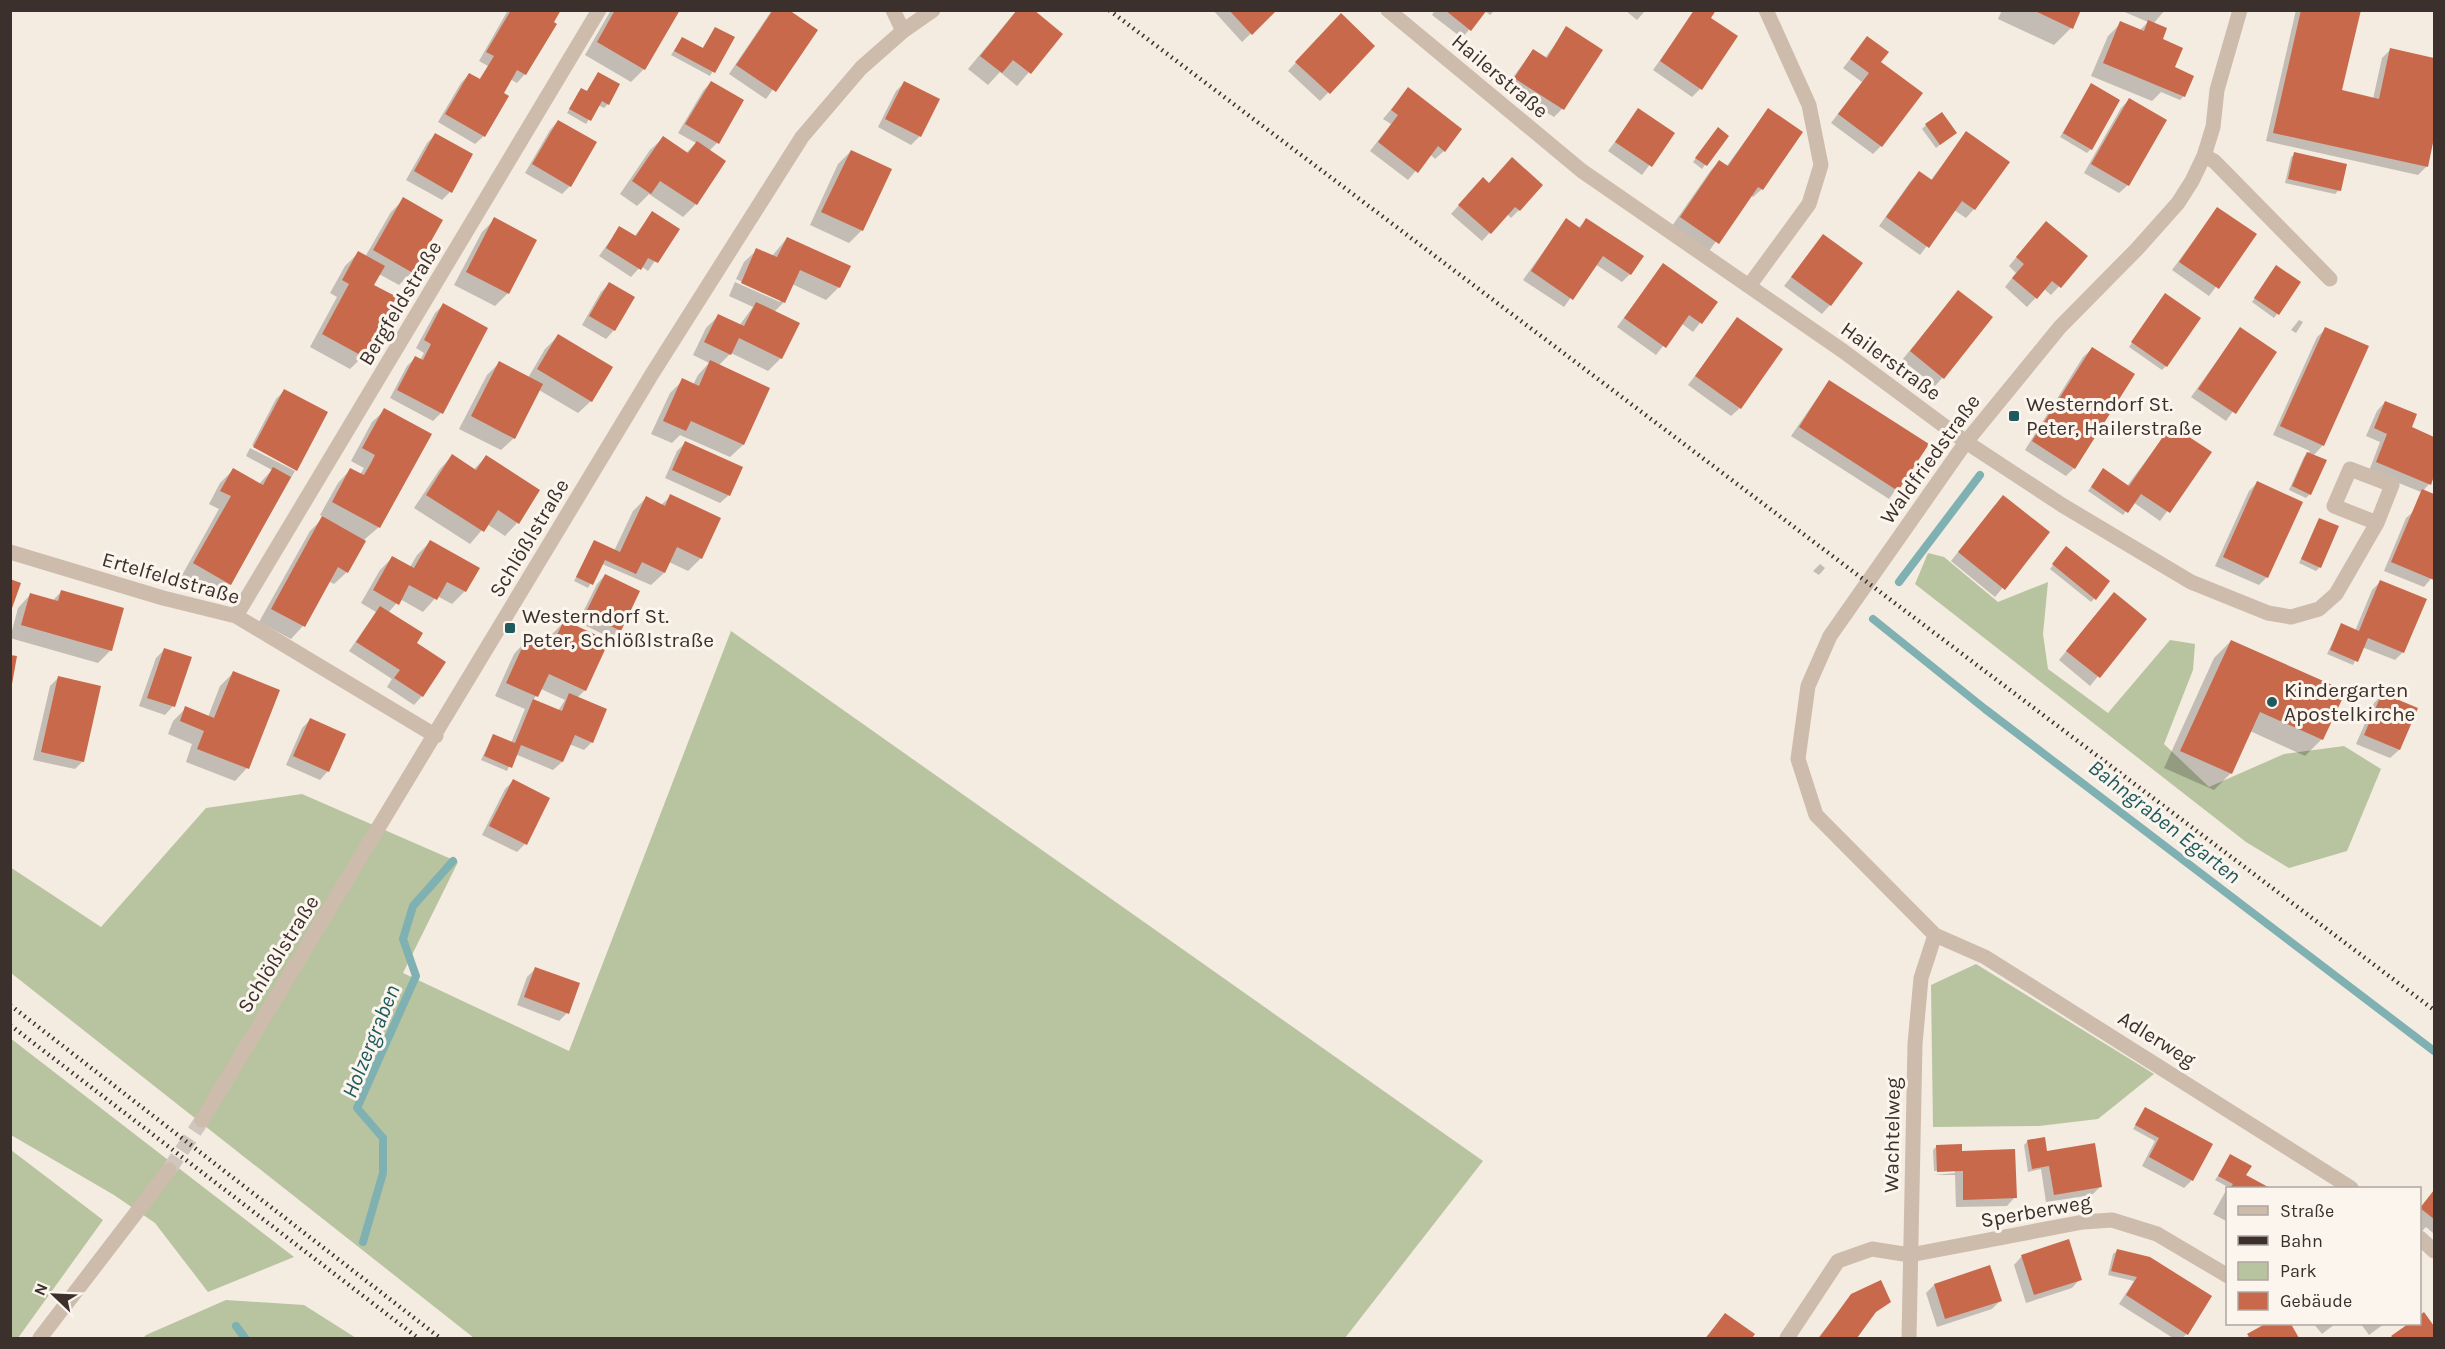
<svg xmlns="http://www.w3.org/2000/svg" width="2445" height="1349" font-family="Karla,sans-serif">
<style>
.green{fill:#b8c4a0}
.shadow{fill:#0003;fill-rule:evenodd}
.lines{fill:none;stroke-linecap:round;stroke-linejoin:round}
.stream{stroke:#7fb0b2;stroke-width:8}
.building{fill:#c8694b}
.minor-tunnel{stroke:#cfc6bd;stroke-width:15;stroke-dasharray:15 8;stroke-linecap:butt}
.minor{stroke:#cdbbac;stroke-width:15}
.rail{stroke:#3b302b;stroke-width:4.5;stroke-dasharray:1.5 4.5;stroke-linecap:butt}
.poi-dot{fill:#1f5a5e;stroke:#fbf5ee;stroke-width:2}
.labels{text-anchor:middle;stroke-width:6;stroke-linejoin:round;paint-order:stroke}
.street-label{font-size:21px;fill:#3b302b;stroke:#fbf5ee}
.poi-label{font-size:21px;fill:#3b302b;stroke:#fbf5ee;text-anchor:start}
.water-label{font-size:22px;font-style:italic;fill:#1f5a5e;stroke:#fbf5ee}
</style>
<rect width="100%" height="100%" fill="#f4ebe1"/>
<path class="green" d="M1928,553l16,4 54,45 50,-20 -5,52 5,35 60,44 62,-73 25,4 -2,26 -29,74 45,43 75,-33 60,-8 37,23 -34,82 -58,17 -43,-26 -331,-258z
M731,631l752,530 -138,177h-871l-463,-365 -1,-106 91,60 105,-119 96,-14 156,68 -55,111 166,78z
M1976,964l178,110 -56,45 -59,7 -106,1 -2,-142z
M10,1038l284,219 -86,35 -53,-69 -41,-28 -103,-60z
M11,1150l92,70 -85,118h-8z
M226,1300l78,5 52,33h-213l3,-3z"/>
<path class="shadow" d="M508,10h51l-34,64 -8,9 -7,-4 -26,57 -9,8 -37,-22 23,-39 8,-9 10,6 9,-14 -9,-5z
M611,10l67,1 -34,58 -13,13 -46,-27z
M772,10h14l29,20 -49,69 -37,-25z
M1017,10l44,25 -44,51 -17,-14 -12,13 -20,-16z
M1213,10h62l-33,32z
M1435,10h60l-5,5 -5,-4 -23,27 -30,-23z
M1625,10h21l-9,10z
M2002,10h78l-9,18 -17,17 -56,-26z
M2120,10h45l-12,14 31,72 -4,4 -19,-8 -9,9 -61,-25 17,-40 13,-13 18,8 9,-9z
M2296,10h63l-18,82 32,7 9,-41 9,-9 43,10v72l-8,36 -8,8 -152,-34z
M1695,11l13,7 -8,71 -8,8 -39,-27z
M1333,23l40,23 -53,55 -32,-30z
M715,28l17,10 -22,38 -39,-21 11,-17 20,11z
M1567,28l34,22 -39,59 -8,8 -48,-30 27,-37 12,8z
M1867,38l14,108 -8,8 -42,-31 31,-41 -19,-14z
M598,74l20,11 -10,19 -4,4 -6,-3 -12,19 -19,-11 11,-20 3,-4 5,3z
M711,82l6,61 -8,8 15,10 -28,43 -13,13 -34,-23 -12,12 -17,-12 30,-44 13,-12 23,15 10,-10 -18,-10 25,-42z
M905,82l15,54 -9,9 -33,-18 18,-36z
M2091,85v64l-4,4 -27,-16z
M1408,89l36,62 -9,8 -5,-5 -22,26 -38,-29 21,-27 -8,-5z
M2129,100l-1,85 -9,8 -35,-20 37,-65z
M1639,110l34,23 -31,42 -34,-24z
M1768,110l-6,79 -9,8 -3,-2 -41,56 -37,-25 39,-56 8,-8 7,5z
M558,121l12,65 -8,8 -37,-21 25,-43z
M1926,125l29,8 -19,15 -14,-19z
M1714,133l13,3 -25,33 -9,-7z
M1967,133l7,76 -8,9 -12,-8 -34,45 -41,-29 32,-45 8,-8 11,8z
M435,135l15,57 -8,8 -36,-20 21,-37z
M851,151l11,79 -13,13 -39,-18 28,-61z
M2295,154l44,36 -4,4 -50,-11 6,-26z
M1488,185l31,25 -8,8 -4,-4 -25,27 -31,-27 23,-26z
M404,199l8,73 -13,13 -20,-11 -7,12 -9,70 -13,13 -40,-22 27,-50 -7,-4 15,-27 13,-13 7,4 26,-45z
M2217,209l38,26 -46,61 -37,-26z
M652,213l25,16 -29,42 -7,-5 -10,11 -32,-21 21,-29 14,10z
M495,219l40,22 -27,52 -13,13 -41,-21 28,-53z
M1566,220l12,8 9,-8 43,54 -8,8 -27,-18 -31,43 -41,-27z
M2038,231l48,26 -35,38 -7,-6 -17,18 -22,-20 11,-14 -7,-7z
M1823,236l7,69 -8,9 -38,-28z
M787,238l52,49 -13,13 -34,-16 -8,18 -10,10 7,46 -13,13 -37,-18 -13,13 50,23 -25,56 -13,12 -50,-22 -8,8 -21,-9 19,-41 13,-13 10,5 5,-10 11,-12 -16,-8 13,-27 12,-12 21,10 14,-19 -24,-11 6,-14 45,20v-3l-44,-20 8,-17 13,-12 15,6z
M1663,265l53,37 -23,30 -12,-9 -25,32 -39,-28z
M2273,271l4,43 -3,4 -22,-16z
M609,284l5,46 -8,9 -24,-14 19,-33z
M1958,292l-15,85 -8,9 -33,-26z
M2161,299l5,67 -4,4 -33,-23z
M443,305l-2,108 -8,8 -43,-23 17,-32 8,-8 5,2 4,-7 -8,-5 19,-35z
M1738,319l2,89 -9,8 -43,-31z
M2299,320l4,2 -7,11 -5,-3z
M2240,329l35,24 -49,68 -35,-24z
M2326,329l-3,116 -10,11 -3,38 -4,4 -17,-8 15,-33 6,-6 -37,-16 44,-98z
M558,336l33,65 -13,12 -39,-23 -25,48 -13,12 -42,-21 28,-54 12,-12 29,15 17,-29z
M2092,349l-18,119 -8,8 -41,-26 58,-93z
M1829,381l98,64 -38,54 -98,-63z
M284,391l42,22 -31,58v-3l-43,-23 24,-46z
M2385,402l25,26 24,10v34l-5,12 -6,7 11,4v80l-10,12 -40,-16 22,-53 7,-6 8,-20 -52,-21 11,-29 -14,-6 11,-25z
M385,410l-6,117 -14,12 -18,33 -13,12 -6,-3 -25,45 -12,13 -32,-17 51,-91 14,-14 -4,-2 18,-32 12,-13 10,5 4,-7 -13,-7 21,-39z
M2171,427l39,26 -50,68 -27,-19 -10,13 -35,-24 12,-17 27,12z
M685,443l44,52 -9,8 -55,-25 12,-27z
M250,448l45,23 -65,113 -13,12 -36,-19 38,-68 -10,-5 11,-21 13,-13 26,14 13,-14 -26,-14z
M452,456l21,14 13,-13 31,66 -12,13 -18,-12 -17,20 -56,-36 26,-39z
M2257,483l10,94 -8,8 -44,-19 34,-75z
M671,496l30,62 -13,13 -19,-9 -5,11 -13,12 -49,-21 -14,24 -14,-7 21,-39 19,9 19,-40 13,-13 15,7z
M1995,505l53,28 -53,64 -44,-36z
M2320,520v47l-4,4 -17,-8z
M430,542l35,49 -13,13 -15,-8 -14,16 -23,-13 -12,14 27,31 7,52 -8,9 -27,-18 5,-8 -43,-28 27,-39 -15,-9 19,-33 13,-13 17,10 7,-12z
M2063,552l32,46 -4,4 -41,-33z
M1820,564l5,4 -6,7 -6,-4z
M605,575l15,55 -9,8 -33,-16 19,-38z
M2381,581l22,71 -8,8 -33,-13 -9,18 -26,-11 14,-29 14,6 17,-41z
M61,592l50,58 -13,13 -88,-25 8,-30 12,-13 22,6z
M2106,602l39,17 -55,67 -31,-26z
M564,622l21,68 -8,8 15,44 -8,8 -15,-6 -7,18 -9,8 -38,-16 -8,17 -26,-11 12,-25 18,8 14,-34 -30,-13 19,-42 12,-13 19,9 6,-15zM541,689l24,11 -7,11 -25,-11z
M2231,641l91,98 -17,17 -55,-25 -19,42 -17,17 -50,-22 50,-110z
M164,650l9,56 -8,9 -26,-9 17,-48z
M233,673l45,18 -31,77 -12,13 -49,-19 6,-18 -24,-10 5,-13 13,-13 22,9 12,-31z
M58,678l25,83 -8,8 -42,-9 17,-74z
M2382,695l34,14 -17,41 -9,8 -34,-14 18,-41z
M310,720l18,51 -8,9 -34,-15 16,-37z
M513,781l12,63 -8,8 -35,-17 23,-46z
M536,968l31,45 -8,8 -42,-16 10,-28z
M2145,1109l47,71 -8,8 -42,-22 13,-25 -22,-12z
M2028,1141l18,13 54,33 -8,8 -46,7 -5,-33 -13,3 -4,-27z
M1937,1146l24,6 54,45 -8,9 -51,1 -1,-32h-21l21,-2v-3l-21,1 -1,-21z
M2231,1156l13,20 23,12h-39v34l-15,-8 15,-27 -13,-7z
M2434,1191v43l-8,-7 -5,5 -1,-2v-22z
M2117,1251l70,83 -5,4h-9l-54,-34 15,-23 -26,-6 5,-21z
M2022,1256l58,23 -8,9 -46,15 -12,-38z
M1934,1285l66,16 -8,8 -55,18 -11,-34z
M1852,1295l21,19 -18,24h-37z
M2424,1314l10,15v9h-43l20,-14h9v-7z
M1725,1315l28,19 -3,4h-45z
M2268,1324h21l8,14h-52z
M2314,1324h21l-13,10z
M2361,1324h23l-15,11z"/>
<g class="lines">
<path class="stream" d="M1899,582l81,-107
M1873,619l112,90 449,342
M363,1242l20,-69v-35l-26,-30 59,-132 -13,-37 10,-33 40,-45
M236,1326l9,12"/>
</g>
<path class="building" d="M511,10h50l-7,12 3,2 -31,51 -9,-5 -13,23 5,3 -24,41 -40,-23 24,-41 11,6 14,-23 -8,-4z
M615,10h65l-35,60 -48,-28z
M773,10h16l29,20 -42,62 -40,-27z
M1017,10h17l29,24 -32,40 -18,-14 -11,13 -22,-17z
M1229,10h48l-25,25z
M1445,10h42l-16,21z
M1694,10h22l-5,8 27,18 -36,54 -42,-29z
M2033,10h48l-8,19z
M2301,10h60l-19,80 37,9 11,-51 44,10v80l-6,29 -155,-34z
M1341,13l34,33 -45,48 -35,-32z
M2148,20l19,8 -4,11 20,9 -8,19 19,9 -9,21 -82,-34 17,-42 24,10z
M1566,26l37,24 -39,60 -50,-32 19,-29 14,9z
M715,27l20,10 -20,36 -41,-22 8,-14 21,11z
M1867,36l22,16 -8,10 42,31 -41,54 -44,-33 31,-41 -19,-14z
M598,72l22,12 -11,21 -7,-4 -11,20 -22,-12 12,-21 6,3z
M711,81l33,19 -25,44 -34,-20z
M904,81l36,18 -19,38 -36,-18z
M2091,83l29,17 -28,50 -29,-17z
M1408,87l54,42 -17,23 -7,-6 -20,27 -40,-31 20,-27 -7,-5z
M2129,98l38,22 -38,66 -38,-22z
M1638,108l37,25 -23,34 -37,-25z
M1768,108l35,24 -40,58 -5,-3 -39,57 -39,-27 39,-57 9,6z
M1942,112l15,21 -17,12 -15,-21z
M558,120l39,22 -26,45 -39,-23z
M1718,127l11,9 -22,30 -12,-8z
M1966,131l44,31 -35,48 -13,-9 -33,47 -43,-31 33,-46 13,9z
M435,133l38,21 -21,39 -38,-22z
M663,136l25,17 9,-12 29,20 -29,44 -37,-24 -9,13 -19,-13z
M851,150l41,19 -29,62 -42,-19z
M2294,152l53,12 -6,27 -53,-12z
M1512,157l31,28 -23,26 -5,-4 -24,27 -33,-29 25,-28 6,6z
M403,197l40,23 -30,53 -40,-23z
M2217,207l40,27 -38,55 -40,-27z
M652,211l28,18 -22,34 -10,-5 -7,12 -35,-22 13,-22 17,10z
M494,217l43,23 -28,54 -43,-22z
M1566,218l14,10 6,-10 58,38 -13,19 -28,-19 -30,44 -42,-29z
M2046,221l42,35 -27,32 -9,-7 -15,18 -25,-21 12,-14 -8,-7z
M1823,234l40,29 -32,43 -40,-29z
M787,237l64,29 -11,22 -40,-18 -15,33 -44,-20 15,-35 21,9z
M358,251l27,15 -11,19 23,12 -33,60 -42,-23 27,-50 -7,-4z
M1663,263l55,39 -16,22 -13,-9 -23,33 -42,-30z
M2276,265l25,17 -22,33 -25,-17z
M609,282l26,15 -20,34 -26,-15z
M1958,290l35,27 -49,62 -34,-28z
M2165,293l36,25 -34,49 -36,-25z
M756,302l44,21 -18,36 -43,-21 -8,17 -27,-13 14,-28 26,12z
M443,303l45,25 -45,86 -46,-24 18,-34 8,4 8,-16 -7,-4z
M1737,317l46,32 -42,60 -46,-33z
M2240,327l37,25 -41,62 -38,-25z
M2325,327l44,19 -45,100 -44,-20z
M558,334l55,33 -21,35 -55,-33z
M2092,347l43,27 -60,95 -43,-28z
M710,360l60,28 -26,57 -53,-24 -5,10 -23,-10 19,-43 17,8z
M499,361l44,23 -28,55 -44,-23z
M1829,380l100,64 -31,47 -99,-64z
M284,389l44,23 -31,59 -44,-24z
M2385,401l32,13 -5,13 22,10v39l-3,9 -55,-23 11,-28 -13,-6z
M384,408l48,26 -52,94 -48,-26 18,-34 14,7 7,-12 4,-8 -13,-7z
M2171,425l41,27 -42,61 -29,-19 -13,19 -37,-26 12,-19 26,18z
M685,441l58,26 -13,29 -58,-26z
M2307,452l20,8 -16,35 -19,-9z
M452,454l24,16 10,-15 54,35 -21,34 -21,-14 -14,22 -58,-37z
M273,467l18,10 -60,108 -38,-22 38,-67 -11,-5 13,-23 30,17z
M2257,481l46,21 -35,76 -45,-21z
M2422,489l12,5v86l-43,-18z
M670,494l51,24 -19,41 -25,-12 -12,26 -23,-11 -6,12 -31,-14 -12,25 -17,-8 18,-37 26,12 26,-56 19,10z
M2003,495l47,37 -45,58 -47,-38z
M322,516l44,25 -18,32 -10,-6 -33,60 -34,-18z
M2319,518l20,8 -18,42 -20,-9z
M430,540l50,28 -14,24 -19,-10 -10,18 -28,-15 -10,20 -26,-15 19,-34 22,12z
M2066,546l44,35 -14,19 -44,-36z
M605,574l35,17 -19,40 -36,-17z
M10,579l11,4 -10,28h-1z
M2380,580l47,19 -23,54 -36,-15 -10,24 -28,-12 11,-27 18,8z
M61,590l63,18 -12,43 -91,-26 9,-32 28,8z
M2114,592l33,27 -47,59 -34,-27z
M380,606l43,27 -6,10 29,19 -23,35 -29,-19 6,-8 -44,-28z
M564,620l45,21 -23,50 -37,-17 -11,23 -32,-14 20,-44 24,11z
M2231,640l115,51 -23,49 -63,-28 -28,62 -52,-23z
M164,648l28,9 -17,50 -28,-9z
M10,655l7,1 -5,28h-2z
M233,671l47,19 -31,79 -52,-20 7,-18 -24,-10 5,-15 29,12z
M58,676l43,10 -17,76 -43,-10z
M569,693l38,16 -14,34 -18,-8 -12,27 -42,-17 -9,23 -28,-12 9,-22 22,9 18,-44 29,12z
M2382,693l36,15 -18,42 -36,-15z
M310,718l36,16 -17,38 -36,-16z
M513,779l37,19 -23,47 -38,-19z
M535,967l45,16 -11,31 -45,-17z
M2145,1107l68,37 -20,37 -44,-24 10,-19 -24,-13z
M2045,1137l2,14 48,-8 7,44 -48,8 -5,-29 -17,3 -5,-29z
M1962,1144v7l53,-2 2,49 -54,2v-29l-26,1 -1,-27z
M2230,1154l22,12 -6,9 24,13h-40l3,-4 -15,-8z
M2434,1190v29l-14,-11z
M2069,1239l13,41 -48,15 -13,-40z
M2117,1249l33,8 62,39 -24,39 -62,-40 11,-18 -26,-6z
M1990,1265l12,36 -57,18 -11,-35z
M1881,1280l10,22 -15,10 -19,26h-38l32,-44z
M2424,1312l10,14v12h-41l-2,-2 17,-12h12v-9z
M1725,1313l30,21 -3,4h-46z
M2265,1324h26l8,14h-49l-3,-4z"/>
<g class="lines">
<path class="minor-tunnel" d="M169,1170l33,-50"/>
<path class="minor" d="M893,10l10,21
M1388,10l194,161 261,180 123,91 96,63 129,77 77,31 23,4 28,-8 17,-15 41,-71 15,-38 -42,-16 -16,37 43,17
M2240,10l-23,80 -4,37 -9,29 -12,25 -14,22 -41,46 -77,78 -94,115 -136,194 -22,50 -10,73 18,56 119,120 50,22 366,231
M2204,156l10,5 116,118
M1749,286l60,-82 12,-39 -12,-60 -43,-95
M10,552l153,46 73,18 200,120
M236,616l363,-606
M202,1120l450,-746 150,-237 59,-69 42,-37 30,-21
M2420,1238l14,13
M40,1338l129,-168
M1787,1338l51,-77 34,-12 38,6 173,-33 29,-2 45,14 71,42
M1909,1338l6,-294 6,-66 14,-43"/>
<path class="rail" d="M1109,10l1325,1000
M10,1005l430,333
M10,1025l408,313"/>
</g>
<g class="poi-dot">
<rect x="2008" y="410" width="12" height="12" rx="3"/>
<rect x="504" y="622" width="12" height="12" rx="3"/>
<circle cx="2272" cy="702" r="6"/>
</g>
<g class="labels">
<g class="street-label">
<text transform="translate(1500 76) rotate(40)" y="7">Hailerstraße</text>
<text transform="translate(400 303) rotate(-59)" y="7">Bergfeldstraße</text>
<text transform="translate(1891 361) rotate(36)" y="7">Hailerstraße</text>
<text transform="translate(1930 459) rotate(-54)" y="7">Waldfriedstraße</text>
<text transform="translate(529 538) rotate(-59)" y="7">Schlößlstraße</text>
<text transform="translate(171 578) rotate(16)" y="7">Ertelfeldstraße</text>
<text transform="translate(278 954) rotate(-58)" y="7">Schlößlstraße</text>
<text transform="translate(2157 1039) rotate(32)" y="7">Adlerweg</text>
<text transform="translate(1892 1135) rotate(-89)" y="7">Wachtelweg</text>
<text transform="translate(2036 1211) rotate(-10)" y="7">Sperberweg</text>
</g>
<g class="poi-label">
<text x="2026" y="411">Westerndorf St.<tspan x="2026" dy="24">Peter, Hailerstraße</tspan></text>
<text x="522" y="623">Westerndorf St.<tspan x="522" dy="24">Peter, Schlößlstraße</tspan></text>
<text x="2284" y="697">Kindergarten<tspan x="2284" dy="24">Apostelkirche</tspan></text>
</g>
<g class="water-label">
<text transform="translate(2165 821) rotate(38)" y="8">Bahngraben Egarten</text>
<text transform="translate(370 1041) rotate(-68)" y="8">Holzergraben</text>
</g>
</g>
<rect width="2445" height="1349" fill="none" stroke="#3b302b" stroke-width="24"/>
<rect x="2226" y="1187" width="195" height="138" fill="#fbf5ee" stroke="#aea6a0" stroke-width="1.5"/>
<rect x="2238" y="1206" width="30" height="9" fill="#cdbbac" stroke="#aea6a0" stroke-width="1.5"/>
<text x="2280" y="1217" font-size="18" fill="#3b302b">Straße</text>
<rect x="2238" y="1236" width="30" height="9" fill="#3b302b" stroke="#aea6a0" stroke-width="1.5"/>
<text x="2280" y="1247" font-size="18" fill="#3b302b">Bahn</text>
<rect x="2238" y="1262" width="30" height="18" fill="#b8c4a0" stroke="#aea6a0" stroke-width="1.5"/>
<text x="2280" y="1277" font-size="18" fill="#3b302b">Park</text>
<rect x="2238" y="1292" width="30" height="18" fill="#c8694b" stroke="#aea6a0" stroke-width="1.5"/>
<text x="2280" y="1307" font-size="18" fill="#3b302b">Gebäude</text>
<g transform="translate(54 1295) rotate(293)" stroke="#fbf5ee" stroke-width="4.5" paint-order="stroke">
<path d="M0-4.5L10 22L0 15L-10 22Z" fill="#3b302b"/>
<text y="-9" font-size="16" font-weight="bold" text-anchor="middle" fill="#3b302b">N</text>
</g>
</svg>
